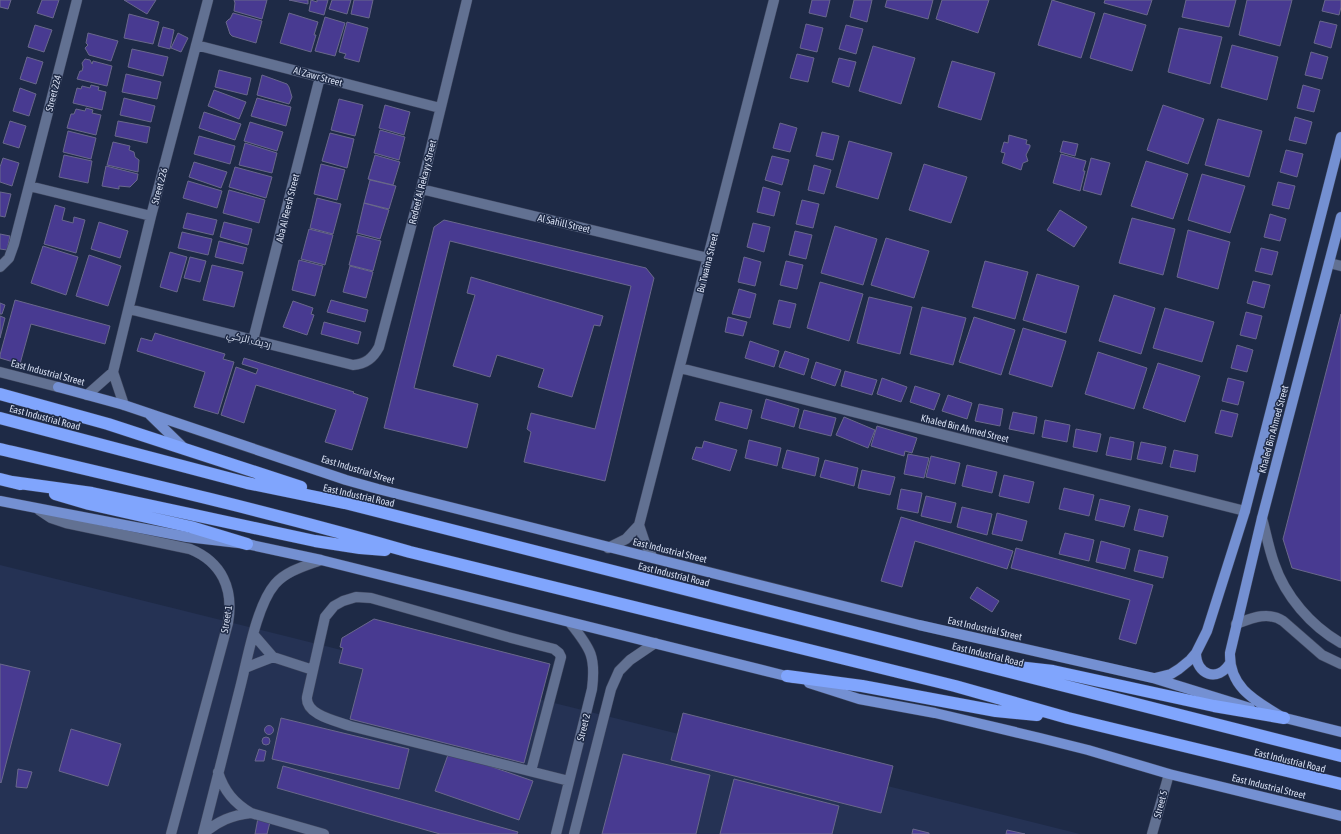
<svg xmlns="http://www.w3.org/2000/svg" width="1341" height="834" font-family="'Asap Condensed',Cairo,sans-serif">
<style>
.built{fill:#253254}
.building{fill:#483a91;stroke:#69688b}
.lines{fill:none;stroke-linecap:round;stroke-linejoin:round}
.minor-casing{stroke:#3e465e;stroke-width:11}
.major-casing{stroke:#3e465e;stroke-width:11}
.highway-casing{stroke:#3e465e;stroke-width:13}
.minor{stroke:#627192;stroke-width:10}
.major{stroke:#7490d2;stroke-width:10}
.highway{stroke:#80a5fd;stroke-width:12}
.labels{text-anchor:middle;stroke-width:3;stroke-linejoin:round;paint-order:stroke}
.street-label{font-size:10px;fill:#d6def1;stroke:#1e2a46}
</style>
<rect width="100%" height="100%" fill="#1e2a46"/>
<path class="built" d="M0,565l1080,269h-1080z"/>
<path class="building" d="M0,0h11l-3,9 -8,-2z
M42,0h17l-6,18 -16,-5z
M124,0h32l-9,14z
M234,0h33l-5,19 -28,-8 1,-8z
M289,0h19v4z
M311,0l6,2v-2h11l-4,15 -15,-4z
M332,0h19l-4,14 -18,-5z
M354,0h19l-4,18 -18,-4z
M812,0h18l-4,17 -17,-4z
M854,0h18l-5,22 -17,-5z
M887,0h46l-5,19 -43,-12z
M942,0h47l-11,33 -42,-14z
M1052,0l43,13 -14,45 -43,-13z
M1105,0h47l-5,15 -43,-12z
M1186,0h50l-7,27 -47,-10z
M1247,0h45l-12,46 -41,-11z
M1325,0h16v7l-2,8 -17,-4z
M233,13l29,8 -6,22 -24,-7 -2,-2 -4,-12 3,-3h1z
M289,13l29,9 -4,13h2l-5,17 -31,-9z
M1104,13l42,12 -14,46 -42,-13z
M129,14l30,8 -6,22 -29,-6z
M325,17l20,6 -10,33 -20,-5z
M1320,21l17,4 -6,23 -17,-5z
M347,22l21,6 -9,34 -15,-4 2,-4 -7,-2z
M806,24l17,4 -6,24 -17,-4z
M35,25l17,5 -8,22 -16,-5z
M846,25l17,4 -7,25 -17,-5z
M163,27l11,3 -4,19 -12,-3z
M1179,28l43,9 -12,47 -42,-12z
M88,33l30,8 -7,20 -22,-6 -4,-7 3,-3 -2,-2z
M178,33l10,5 -7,14 -10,-4z
M1232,45l46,12 -11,43 -46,-13z
M873,46l42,12 -14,46 -42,-13z
M132,49l36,8 -5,19 -35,-9z
M1311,52l17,5 -6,22 -17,-4z
M797,54l17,4 -6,24 -18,-4z
M27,57l16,5 -7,22 -16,-5z
M839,58l17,4 -7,25 -17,-5z
M85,59l5,1 2,4 1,-3 19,5 -5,20 -30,-7 3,-8h2l1,-4 -1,-4z
M952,61l43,12 -14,47 -43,-13z
M219,70l32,8 -4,17 -32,-8z
M126,74l35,8 -4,17 -35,-7z
M262,75l25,9 2,3 3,10 -3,7 -32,-9z
M91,85l8,2 -1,3 8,2 -4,18 -29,-7 4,-15 4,1 1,-3 8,2z
M1303,85l17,5 -6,22 -17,-4z
M20,88l16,6 -7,22 -16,-5z
M214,90l32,12 -7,17 -31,-13z
M124,98l31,8 -4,16 -31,-7z
M257,98l34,9 -5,19 -35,-10z
M339,99l24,6 -8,31 -24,-6z
M385,105l25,7 -6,23 -25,-7z
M1163,105l41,14 -16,45 -41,-14z
M86,108l7,2 -1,3 9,2 -5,20 -29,-7 4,-14h3l2,-5 9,2z
M204,112l37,12 -6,16 -36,-12z
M1295,117l17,5 -6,22 -17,-4z
M1218,119l44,12 -13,46 -44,-12z
M10,121l16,5 -7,22 -16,-5z
M118,121l32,6 -3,16 -32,-7z
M250,122l33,10 -6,19 -33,-10z
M780,123l17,5 -7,24 -17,-4z
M380,130l25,7 -6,23 -25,-7z
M68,131l28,7 -5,21 -28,-7z
M822,132l17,4 -6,24 -17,-4z
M330,133l24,6 -7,29 -25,-7z
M1009,135l18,5 -1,4 4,1v2l-4,8 2,6 -5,2 -2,7 -19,-7 3,-10 -4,-1 3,-10 4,1z
M199,136l36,10 -5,18 -36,-10z
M849,141l43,12 -14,46 -42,-12z
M1063,141l15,3 -3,12 -15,-4z
M113,142l17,4 -1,4 5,2 1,5 4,3 -1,12 -31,-7z
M245,143l32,10 -5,20 -33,-8z
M1286,150l17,4 -6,23 -17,-5z
M1061,154l25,7 -3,10h2l-5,20 -27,-8z
M64,155l28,6 -4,22 -29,-6z
M375,155l25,7 -7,23 -25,-6z
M772,156l17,4 -7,25 -17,-5z
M3,158l16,5 -7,23 -12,-4v-15z
M1091,158l19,5 -9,32 -18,-5z
M1146,161l42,13 -15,45 -42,-13z
M194,162l33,10 -6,16 -32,-11z
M321,164l24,6 -8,30 -23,-6z
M924,164l43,13 -16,46 -42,-13z
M814,165l17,5 -7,24 -16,-4z
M106,166l32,8 -1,6 -7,7 -11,-1v3l-17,-3z
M235,167l37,10 -6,21 -37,-11z
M1202,174l43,12 -15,47 -42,-13z
M370,180l26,6 -7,23 -25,-6z
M188,181l34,10 -5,17 -34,-10z
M1278,182l17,4 -6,23 -17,-4z
M763,187l17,5 -6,24 -17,-4z
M229,190l36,10 -6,23 -36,-10z
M0,192l11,2 -6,23 -5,-1z
M317,198l24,6 -8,30 -23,-6z
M802,200l17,4 -6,24 -17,-4z
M364,203l25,7 -9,29 -23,-6z
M55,205l10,3 -3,12 11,3 1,-6 11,3 -9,33 -32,-9z
M1060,210l27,17 -13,20 -27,-17z
M187,213l30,7 -4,15 -30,-7z
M1270,214l16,5 -6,22 -16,-4z
M1132,218l43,11 -12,46 -44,-12z
M444,220l202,48 8,10 -49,203 -81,-19 7,-30 -4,-3 4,-16 64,16 36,-143 -181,-45 -36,147 64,16 -11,44 -83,-20 50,-201z
M99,222l29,9 -8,27 -29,-9z
M224,222l28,7 -4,16 -28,-8z
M753,223l17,4 -6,25 -17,-5z
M835,226l42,13 -14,46 -42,-12z
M309,229l24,6 -8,30 -24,-6z
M1188,230l42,12 -12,47 -41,-12z
M795,231l17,4 -6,24 -17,-4z
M182,232l30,7 -4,16 -30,-7z
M0,234l10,2 -3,14 -7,-1z
M357,235l24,6 -8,30 -24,-6z
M886,238l43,13 -15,47 -43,-13z
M219,241l28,7 -4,16 -28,-7z
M43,246l35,11 -12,38 -35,-12z
M1261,248l17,4 -6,23 -17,-4z
M170,252l17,5 -10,35 -17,-5z
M89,255l32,11 -13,40 -32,-10z
M190,257l16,4 -6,21 -16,-4z
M744,257l17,5 -6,24 -17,-4z
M299,260l24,6 -8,30 -23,-6z
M786,261l17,4 -6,24 -17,-4z
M985,261l43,11 -13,47 -43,-12z
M212,265l31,7 -9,35 -31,-7z
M350,266l23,6 -7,26 -23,-6z
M1037,274l42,12 -13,47 -43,-13z
M471,277l132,39 -3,10 -6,-1 -22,72 -34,-10 6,-18 -47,-14 -7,22 -37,-11 22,-71 -8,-2z
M1253,281l17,4 -6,23 -17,-5z
M820,282l43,12 -14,47 -42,-13z
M739,289l17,5 -6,24 -18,-4z
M1114,295l41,13 -14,46 -42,-13z
M869,297l43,10 -12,47 -43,-11z
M15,300l95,26 -5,18 -74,-20 -11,40 -20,-6v-3z
M331,300l37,10 -3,12 -38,-10z
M779,300l17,4 -6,24 -17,-4z
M293,301l20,7 -2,6 3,1 -7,20 -24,-8z
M0,303l5,2 -3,9h-2z
M922,307l44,11 -13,47 -43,-11z
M1165,308l49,14 -12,40 -49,-14z
M1246,312l16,4 -6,23 -16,-4z
M1341,314v267l-49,-13 -9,-29z
M0,316l5,2 -5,20z
M728,317l19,5 -4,14 -18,-4z
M974,317l41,13 -14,45 -42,-13z
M324,322l37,10 -3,12 -37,-10z
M1023,328l43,13 -14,46 -43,-13z
M155,333l70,21 -2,5 11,3 -16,52 -24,-7 11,-35 -68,-21 4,-13 11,3z
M750,341l29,10 -5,16 -29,-9z
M1237,345l16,5 -6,22 -16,-4z
M785,351l24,8 -5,16 -25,-8z
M1098,352l49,16 -13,41 -49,-15z
M244,358l110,34 -1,1 15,5 -16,52 -27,-8 11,-32 -80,-25 -12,38 -23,-8 15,-48 20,7 2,-5 -16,-5z
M816,362l25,8 -6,16 -24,-8z
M1158,363l42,13 -15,46 -42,-14z
M845,371l32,9 -5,15 -31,-9z
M882,378l25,9 -6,15 -24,-8z
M1228,378l16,4 -6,23 -16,-4z
M915,386l25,8 -6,16 -24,-8z
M948,395l24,8 -5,16 -25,-8z
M766,399l33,10 -5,18 -33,-9z
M720,402l32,8 -5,19 -32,-9z
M979,404l24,5 -3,17 -25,-5z
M804,410l32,8 -5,18 -32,-8z
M1221,410l17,4 -6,23 -17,-4z
M1013,412l24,5 -3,17 -25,-5z
M844,417l31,13 -7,18 -32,-13z
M1045,420l25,5 -3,17 -25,-5z
M877,426l40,12 -5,15 -7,-2 -1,5 -33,-10z
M1076,429l25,5 -4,18 -24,-5z
M1110,437l24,5 -3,18 -25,-5z
M749,440l32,8 -4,18 -32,-8z
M704,441l33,9 -7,21 -38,-12 4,-12 6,1z
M1141,442l25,5 -4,17 -25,-5z
M787,450l32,8 -4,18 -33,-8z
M1174,450l24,5 -3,17 -25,-5z
M908,454l21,4 -5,20 -20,-4z
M931,456l29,7 -5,21 -29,-7z
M825,460l33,8 -4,18 -34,-9z
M967,465l30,7 -5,21 -30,-7z
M862,470l33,7 -5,18 -32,-7z
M1004,475l30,7 -5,21 -30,-7z
M1064,488l30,7 -5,21 -30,-7z
M901,489l21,4 -4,20 -21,-4z
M926,496l30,7 -5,20 -30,-7z
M1100,499l30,7 -6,21 -29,-7z
M962,507l30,7 -5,21 -30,-8z
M1139,509l29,7 -5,21 -29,-7z
M997,513l30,8 -5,20 -30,-7z
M901,517l112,34 -6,18 -92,-28 -13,46 -21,-6z
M1065,533l29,7 -5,21 -30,-7z
M1101,541l29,8 -5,20 -29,-7z
M1016,548l137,37 -17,59 -17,-5 11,-39 -119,-32z
M1139,550l29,7 -5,21 -29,-7z
M977,587l22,14 -7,11 -22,-14z
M374,619l176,45 -26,99 -174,-44 13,-50 -24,-6 4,-15 -3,-1 2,-9z
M0,664l30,7 -29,112 -1,-1z
M683,713l210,53 -12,47 -210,-53z
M281,718l128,31 -10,40 -127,-30z
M264.5 730a4.5 4.5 0 1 1 9 0a4.5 4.5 0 1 1-9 0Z
M71,729l50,15 -13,42 -49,-15z
M262 741a4 4 0 1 1 8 0a4 4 0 1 1-8 0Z
M259,749l7,2 -2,10h-9z
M449,752l84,29 -14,39 -84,-29z
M623,754l87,21 -14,59h-94z
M283,766l235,66 -1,2h-77l-163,-46z
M18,769l14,3 -5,16 -11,-1z
M734,779l105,27 -7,28h-112z
M258,818l12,4 -3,12h-12z
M913,829l16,4v1h-17z
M1007,830l18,4h-19z"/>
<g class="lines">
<defs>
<path id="minor" d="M196,45l244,63
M29,186l122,30
M421,189l287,69
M1329,263l12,3
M0,267l9,-9 5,-14 63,-244
M129,309l224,56c13,-1 20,-7 26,-18l42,-158 46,-189
M253,340l67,-263
M680,368l565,143
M0,372l58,15
M87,395l26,-23
M124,405l-11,-33 38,-156 57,-216
M39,510l12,8 15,5 124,26c32,13 44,40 38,74l-57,211
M1262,518c4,15 7,31 12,45 11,33 37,63 67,80
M639,525l6,18 8,15
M608,548l18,-9 13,-14 135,-525
M1236,624c16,-6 32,-13 47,-3l39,34 19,9
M254,635l19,22
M273,657l40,13
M245,668l28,-11
M531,771l30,-114 -2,-4 -5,-4 -46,-12 -137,-39 -15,-1 -13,4 -9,5 -9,11 -18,80c-2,18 30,24 43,29l219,55
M218,772c6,19 16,31 33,41l73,21
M203,834c13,-50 25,-100 38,-150 7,-28 16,-79 34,-100 11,-13 30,-18 46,-24
M203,834c15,-13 29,-19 48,-21
M556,834l36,-145c4,-32 -1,-40 -21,-65
M574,834l37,-145 8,-18 11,-11 25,-17
M1152,834l17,-60"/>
<path id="major" d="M58,387l66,18 222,75 32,9 541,136 234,53 97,30
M150,415l35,34
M0,501l187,36 60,7 74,16 473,118
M1196,653c0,22 22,30 34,10
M1155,678l16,-4 8,-5 11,-9 6,-7 11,-22 38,-120 96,-374
M809,683l50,16 76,14 105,25 48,12 81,24 172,42
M1277,716l64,16
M1282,717c-26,-16 -53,-29 -52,-64l32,-135 79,-301"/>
<path id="highway" d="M0,394l108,30 193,63
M0,418l247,65 98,20 996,253
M0,449c137,32 275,64 410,103l545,134 113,32 273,66
M0,479l20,5
M12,482l80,11 223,48 45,7 25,2
M55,494l34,10 102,23 56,17
M1010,666l43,5 161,35 70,12
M787,676l75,10 134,25 41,4"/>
</defs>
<use href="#minor" class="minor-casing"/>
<use href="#major" class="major-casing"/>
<use href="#highway" class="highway-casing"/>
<use href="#minor" class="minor"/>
<use href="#major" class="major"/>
<use href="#highway" class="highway"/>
</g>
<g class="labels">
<g class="street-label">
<text transform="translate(318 76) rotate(15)" y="4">Al Zawr Street</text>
<text transform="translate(53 93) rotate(-76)" y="4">Street 224</text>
<text transform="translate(422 182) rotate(-76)" y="4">Redeef Al Rekayy Street</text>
<text transform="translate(159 186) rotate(-75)" y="4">Street 226</text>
<text transform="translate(287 208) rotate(-76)" y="4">Aba Al Reesh Street</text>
<text transform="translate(564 223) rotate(13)" y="4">Al Sahill Street</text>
<text transform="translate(707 263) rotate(-76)" y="4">Bu Twaina Street</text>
<text transform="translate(249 339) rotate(14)" y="4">رديف الركي</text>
<text transform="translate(48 372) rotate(15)" y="4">East Industrial Street</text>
<text transform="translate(45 417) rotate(15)" y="4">East Industrial Road</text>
<text transform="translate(965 428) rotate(14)" y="4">Khaled Bin Ahmed Street</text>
<text transform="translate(1273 429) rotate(-75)" y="4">Khaled Bin Ahmed Street</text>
<text transform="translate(358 469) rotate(17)" y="4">East Industrial Street</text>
<text transform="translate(359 495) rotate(13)" y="4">East Industrial Road</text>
<text transform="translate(670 550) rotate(14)" y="4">East Industrial Street</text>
<text transform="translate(674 574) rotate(14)" y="4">East Industrial Road</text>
<text transform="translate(226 619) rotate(-81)" y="4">Street 1</text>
<text transform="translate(985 628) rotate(13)" y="4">East Industrial Street</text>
<text transform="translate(988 654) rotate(14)" y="4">East Industrial Road</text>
<text transform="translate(583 727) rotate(-76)" y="4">Street 2</text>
<text transform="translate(1290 760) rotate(14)" y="4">East Industrial Road</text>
<text transform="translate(1269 786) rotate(14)" y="4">East Industrial Street</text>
<text transform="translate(1160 804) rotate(-75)" y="4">Street 5</text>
</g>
</g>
</svg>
